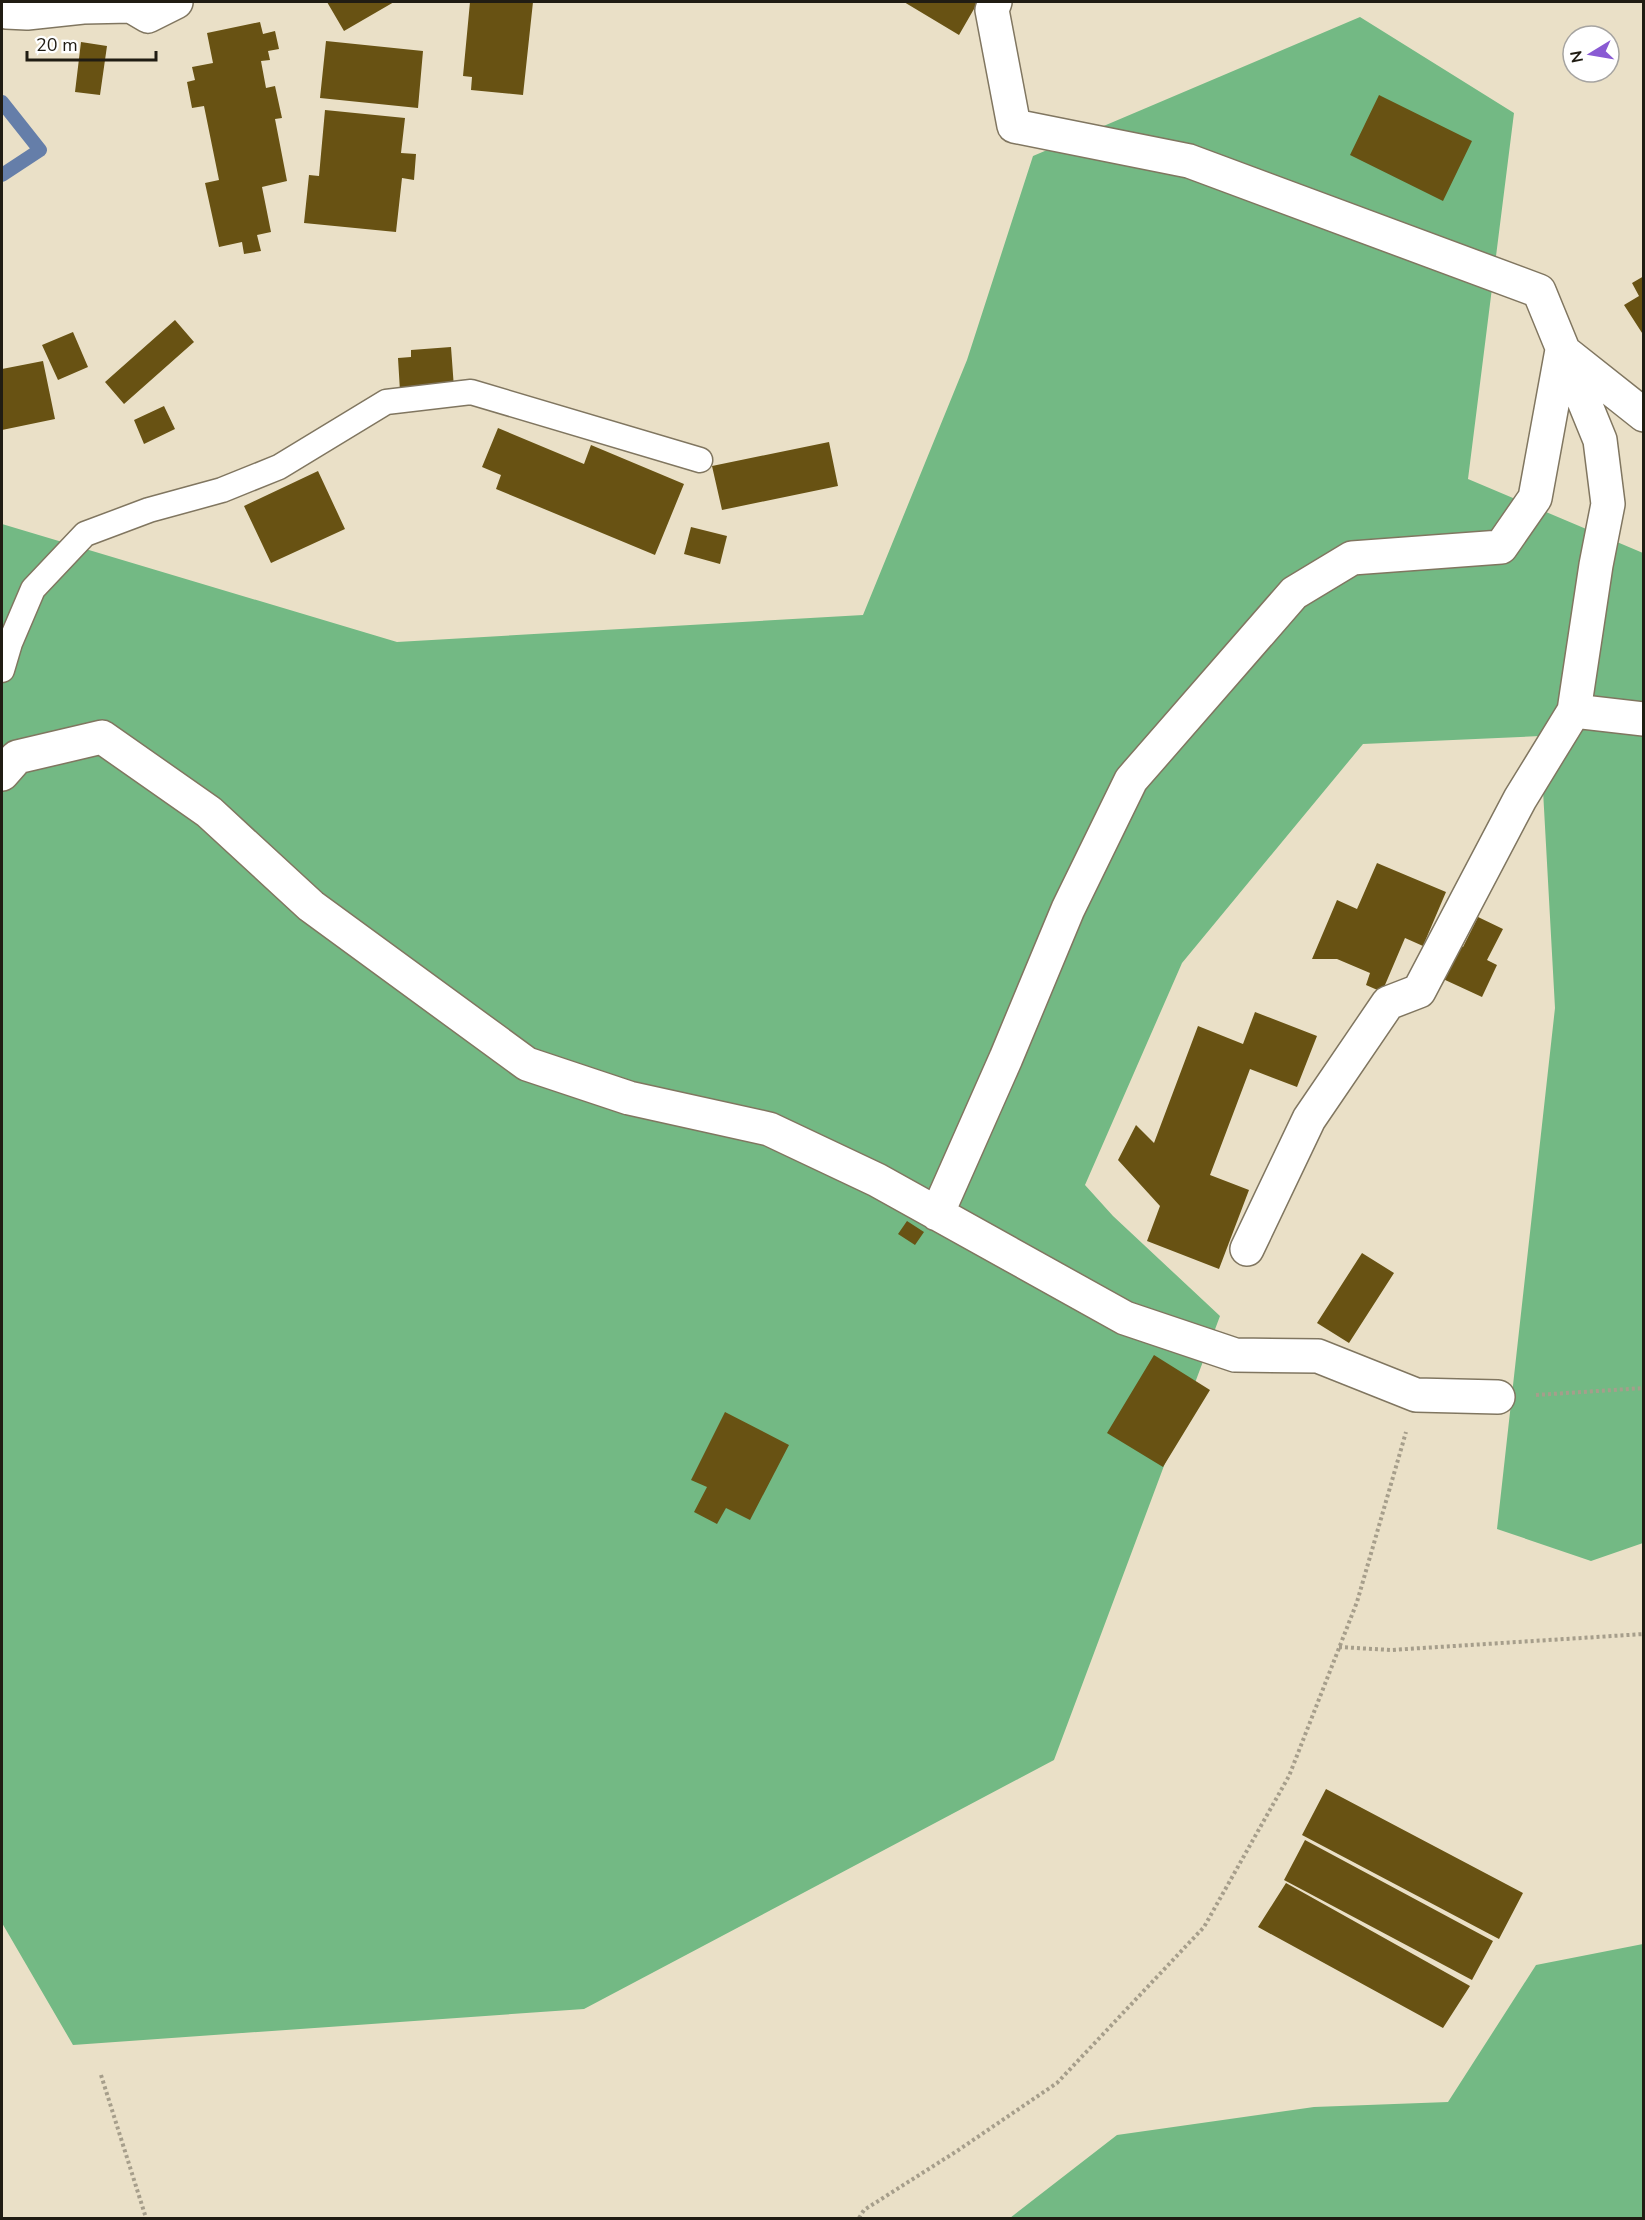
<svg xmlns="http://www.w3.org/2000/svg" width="1645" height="2220" font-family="'Nunito Sans',sans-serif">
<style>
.forest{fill:#73b984}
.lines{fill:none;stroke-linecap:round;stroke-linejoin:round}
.stream{stroke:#657ea9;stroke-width:14}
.building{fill:#685213}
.service-casing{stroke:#807660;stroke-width:27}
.minor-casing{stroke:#807660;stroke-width:36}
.path{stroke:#a69e8b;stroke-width:4;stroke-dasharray:3 3;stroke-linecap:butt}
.service{stroke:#fff;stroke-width:24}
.minor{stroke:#fff;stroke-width:33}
</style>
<rect width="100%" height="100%" fill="#eae0c7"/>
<path class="forest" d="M1360,17l154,96 -46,366 175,74v990l-52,18 -94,-32 58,-521 -15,-272 -177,8 -181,219 -97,222 28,31 107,100 -166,444 -470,249 -511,36 -71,-122v-1399l395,118 466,-27 104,-255 66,-204z
M1643,1944v274h-633l107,-83 197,-28 134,-5 88,-137z"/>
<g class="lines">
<path class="stream" d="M2,102l38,48 -38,25"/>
</g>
<path class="building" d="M327,2h67l-50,29z
M470,2h63l-10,93 -52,-5 1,-13 -9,-1z
M904,2h74l-19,33z
M260,22l3,12 12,-3 4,18 -11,2 2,9 -9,1 5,27 9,-2 7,32 -7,1 12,62 -25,6 9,45 -14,3 4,16 -17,3 -2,-12 -23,5 -14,-64 14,-3 -15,-74 -12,2 -5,-26 8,-2 -3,-13 21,-4 -6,-30z
M326,41l97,10 -5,57 -98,-10z
M81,42l26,4 -7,49 -25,-3z
M1379,95l93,46 -29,60 -93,-46z
M325,110l80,8 -4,35 15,1 -2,26 -12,-2 -6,54 -92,-9 5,-48 10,1z
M1644,276v60l-20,-31 15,-9 -7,-13z
M175,320l19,22 -70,62 -19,-22z
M73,332l15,35 -30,13 -16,-35z
M451,347l3,41 -54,3 -2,-33 13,-1v-7z
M43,361l12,58 -53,11v-61z
M164,406l11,23 -31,15 -10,-24z
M498,428l86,36 7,-19 93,39 -29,71 -159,-66 5,-14 -19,-8z
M829,442l9,44 -116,24 -10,-44z
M318,471l27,58 -74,34 -27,-57z
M691,527l36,9 -7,28 -36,-10z
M1377,863l69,29 -23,54 -18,-8 -23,54 -16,-7 4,-12 -33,-14h-25l25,-59 20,9z
M1478,917l25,12 -16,31 10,5 -15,32 -39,-18 15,-32h5z
M1255,1012l62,24 -20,51 -47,-18 -40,106 39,15 -30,79 -72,-28 13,-35 -42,-46 18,-35 18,18 44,-117 45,18z
M907,1221l17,11 -9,13 -17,-11z
M1362,1253l32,20 -45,70 -32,-20z
M1154,1355l56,35 -47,77 -56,-34z
M725,1412l64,33 -39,75 -24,-12 -9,16 -23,-12 13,-25 -16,-7z
M1326,1789l197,104 -24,46 -197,-104z
M1305,1840l188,101 -21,39 -188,-100z
M1286,1883l184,103 -27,42 -185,-101z"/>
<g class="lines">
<defs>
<path id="service" d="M2,670l8,-27 23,-54 52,-55 64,-24 73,-20 57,-23 107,-65 85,-10 229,68"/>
<path id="minor" d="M995,2l-3,8 22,116 175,35 350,130 61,149 8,64 -12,61 -22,146 -54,88 -101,192 -31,12 -79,116 -62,130
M2,10l4,2 21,1 56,-6 48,-1 17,10 28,-14
M1574,711l70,8
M2,774l15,-17 85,-20 107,75 102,94 216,158 102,34 140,31 108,51 248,138 110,37 83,1 98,39 82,2
M937,1214l69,-156 62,-149 63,-129 163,-187 58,-35 149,-11 34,-49 27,-148 82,65"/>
</defs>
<use href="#service" class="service-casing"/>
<use href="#minor" class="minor-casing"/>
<path class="path" d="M1536,1395l108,-7
M1339,1647l52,3 253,-16
M101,2075l45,143
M859,2218l5,-8 93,-59 100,-68 147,-156 85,-151 68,-174 49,-170"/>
<use href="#service" class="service"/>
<use href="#minor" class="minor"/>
</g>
<rect width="1645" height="2220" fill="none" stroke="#201c13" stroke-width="6"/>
<g transform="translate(1591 54) rotate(259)"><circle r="28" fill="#ffffff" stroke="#a6a4a1" stroke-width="1.5"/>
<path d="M0-4.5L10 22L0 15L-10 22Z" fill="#895ad3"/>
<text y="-9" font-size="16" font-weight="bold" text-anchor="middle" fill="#201c13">N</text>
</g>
<path d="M27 51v9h129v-9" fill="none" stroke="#201c13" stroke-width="3"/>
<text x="36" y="51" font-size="18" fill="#201c13" stroke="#ffffff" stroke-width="4.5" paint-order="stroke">20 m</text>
</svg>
